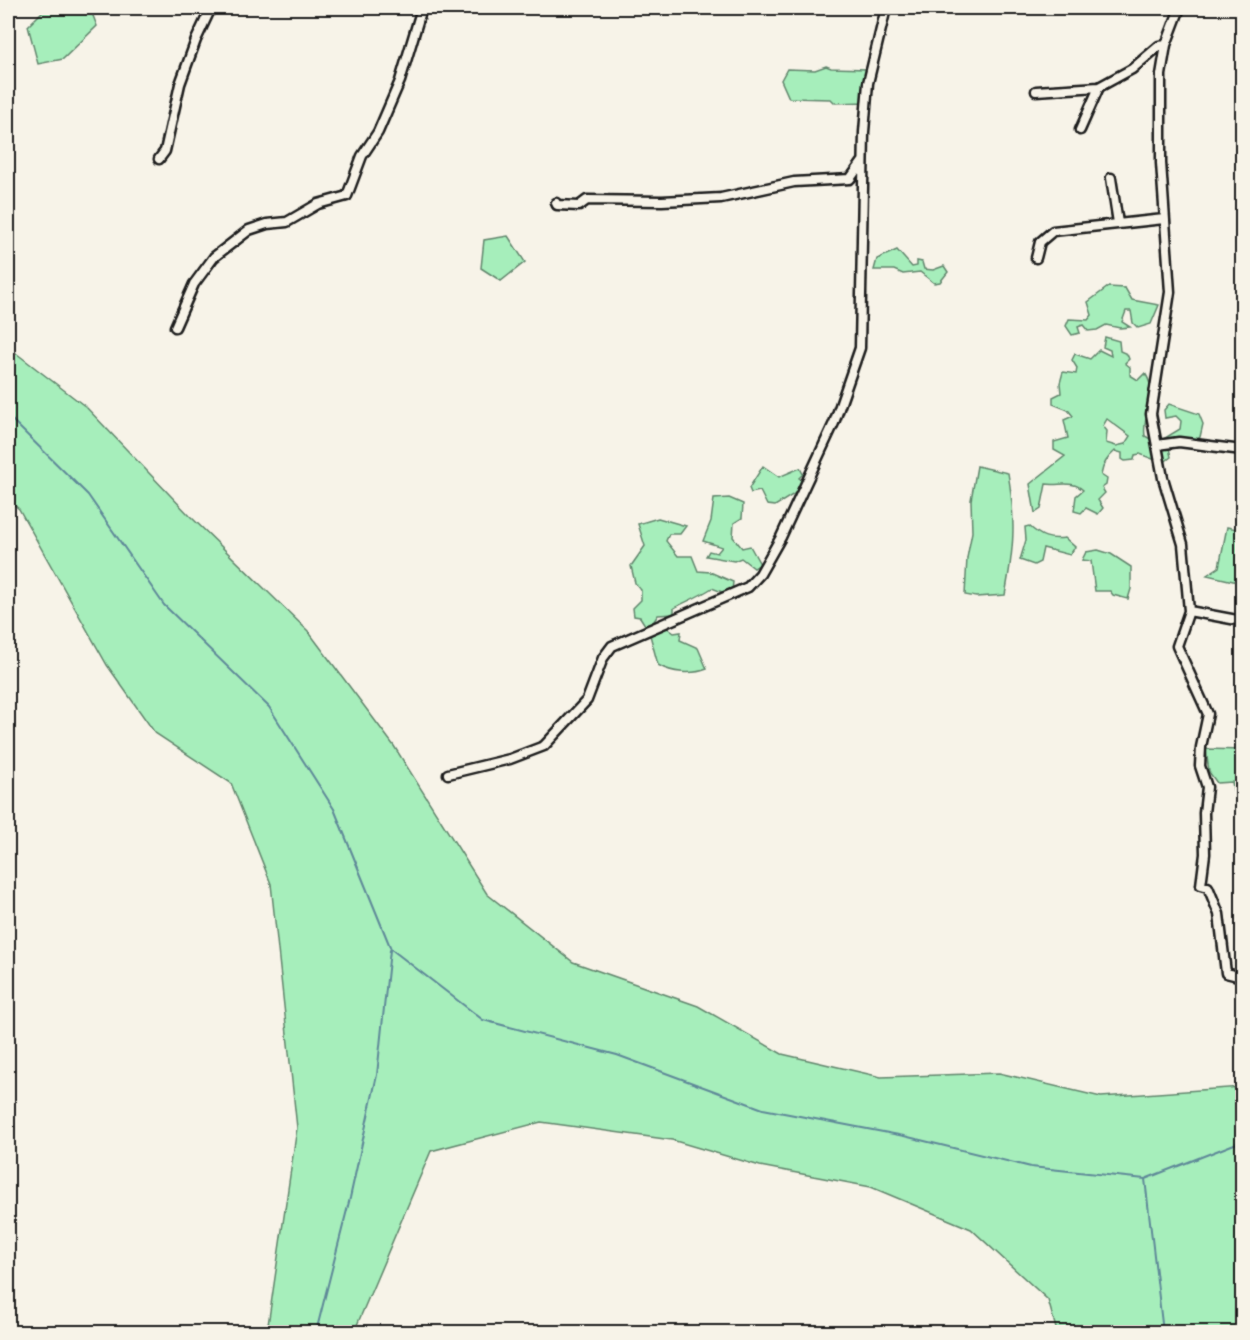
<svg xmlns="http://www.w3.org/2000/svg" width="1250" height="1340" font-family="Mali,sans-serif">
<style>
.green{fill:#a6eebb;stroke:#61856c;stroke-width:1.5;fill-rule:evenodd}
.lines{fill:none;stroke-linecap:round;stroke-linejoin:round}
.stream{stroke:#5e8998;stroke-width:2}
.street-casing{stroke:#1c1c1c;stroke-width:13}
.street{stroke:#f7f3e8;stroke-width:8}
</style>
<rect width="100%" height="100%" fill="#f7f3e8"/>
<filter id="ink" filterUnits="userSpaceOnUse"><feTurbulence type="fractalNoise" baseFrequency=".0167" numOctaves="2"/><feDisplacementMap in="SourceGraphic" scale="12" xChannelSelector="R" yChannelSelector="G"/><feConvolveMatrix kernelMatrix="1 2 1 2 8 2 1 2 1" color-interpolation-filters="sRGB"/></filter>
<g filter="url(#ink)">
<path class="green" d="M46,8h44l7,18 -34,33 -25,5 -10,-38z
M826,66l5,2 36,1 -1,33 -31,1 -4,-4 -42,-1 -8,-18 6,-11 28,1z
M508,236l17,26 -24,19 -20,-13 3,-28z
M897,250l15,17 5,-1v-5l5,1 2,7 9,1 11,-4 4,6 -8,10 -6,1 -14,-11 -17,2 -9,-4h-20l3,-11z
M1108,287l17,1 7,12 27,5 -8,19 -13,4 -5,-5 -2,-12h-5l-4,11 8,5 -10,1 -14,-3 -9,5 -9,1 -5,-6 -5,2 2,6 -8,2 -6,-9 3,-7 19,1 4,-5 -4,-13z
M1105,337l14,4 1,10 7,3 2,5 -4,4 5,4v8l8,5 7,-7c16,25 -4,40 0,63l12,7 23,-14 1,-8 -5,-5 -11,2 -1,-8 5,-6 30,10 4,10 -3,13 -6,5 -10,-2 -6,7 -9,1 2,9 -8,6 -23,-9 -5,1 -1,5 -9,1 -3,-2v-6l-7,-2c-8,7 -12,13 -14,24l6,4 -1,6 -4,3 3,5 -7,7 5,8 -5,6 -12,-6 -5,5 -7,-2 2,-15 7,-6c-10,-10 -24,-4 -37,-6l-5,25 -6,4 -5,-29 35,-28 -11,-6v-8l14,-4 -4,-18 9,-4 -5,-6 -15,-6v-7l8,-4 -1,-10 3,-11 13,2 1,-6 -5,-8 3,-6 15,5 9,-9 12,6 -1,-6 -7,-3zM1107,419l23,17 -5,8 -9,2 -10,-3 1,-12 -4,-5z
M8,347l78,60 104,109 118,115 86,115 93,148 86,68 125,44 84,48 99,23 118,-4 102,24 141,-10v245h-185l-9,-32 -77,-71 -100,-42 -111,-21 -88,-26 -131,-18 -110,29 -77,181h-87l30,-204 -26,-244 -40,-101 -76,-50 -48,-68 -88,-156 -11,-9z
M763,466l16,11 21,-9 3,6 -4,4 5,4 -2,7 -27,17 -8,-1 -7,-14 -9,2 -2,-5z
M977,466l31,7c8,48 6,75 -3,122l-29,2 -11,-2 2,-37 5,-26 -1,-32z
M729,498l14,6 -1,14 -8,5 -1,14 9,11 8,-2 10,18 -6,4 -13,-10 -7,3 -28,-5 3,-5 8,2 5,-6 -19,-6 8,-20 3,-22z
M658,518l28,8 -6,8h-11l-3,7 12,15h14l6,15 12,1 23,10 -1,9 -10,1 -10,-4c-12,8 -25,13 -38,20v6l-16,1 -6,9 -7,1 -5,-8 -6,-1 -1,-8 8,-8v-10l-6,-7 -4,-17 14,-20 -7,-22z
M1029,526c12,11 20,14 36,12l10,9 -5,8 -27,-7 -3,14 -6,3 -14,-5 6,-20 -1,-13z
M1227,527l15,3v53l-35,-8 12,-8z
M1098,550l13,4 20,13v22l-3,10 -15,-4 -3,-4h-15l-4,-30 -9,-1 4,-8z
M666,627l8,6 7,-1 -1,8 18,8 9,21c-15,6 -35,4 -49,-4l-8,-30 10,-7z
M1206,749l36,1v60l-7,-11 -3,-17 -15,1 -8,-11z"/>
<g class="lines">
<path class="stream" d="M8,416l80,79 76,110 105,102 65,102 57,140 92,71 134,35 146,54 141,27 127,31 114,12 97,-38
M1145,1179l18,153
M316,1332l34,-134 27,-123 13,-125"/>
<defs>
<path id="street" d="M1180,8l-14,37 -5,30v88l9,129 -19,122 12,64 20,66 6,67 -12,35 31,68 -7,33 -1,19 7,21 -3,26 1,41 -4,31 7,2 11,27 7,59 16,4
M1036,91l63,-4 33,-18 27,-23 7,-1
M1080,130l19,-43
M159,159l6,-8 15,-67 16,-44 15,-32
M1111,178l7,45
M556,203l1,2 22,1 8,-6 75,1 59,-3 73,-16 56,-3 13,-18
M1036,258l4,-16 13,-11 111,-12
M175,327l19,-43 20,-27 35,-27 18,-6 20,-2 31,-18 29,-8 15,-40 16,-24 22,-51 22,-73
M1157,445l22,-3 63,8
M1189,611l53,10
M448,774l62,-15 34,-13 43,-46 16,-42 9,-12 136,-59 12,-13 21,-37 53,-114 26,-75 4,-216 4,-49 18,-75"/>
</defs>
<use href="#street" class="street-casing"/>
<use href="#street" class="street"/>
</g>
</g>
<rect width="1250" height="1340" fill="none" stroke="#f7f3e8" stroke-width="30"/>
<rect x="15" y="15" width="1220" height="1310" fill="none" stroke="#1c1c1c" stroke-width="2" filter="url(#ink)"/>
</svg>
